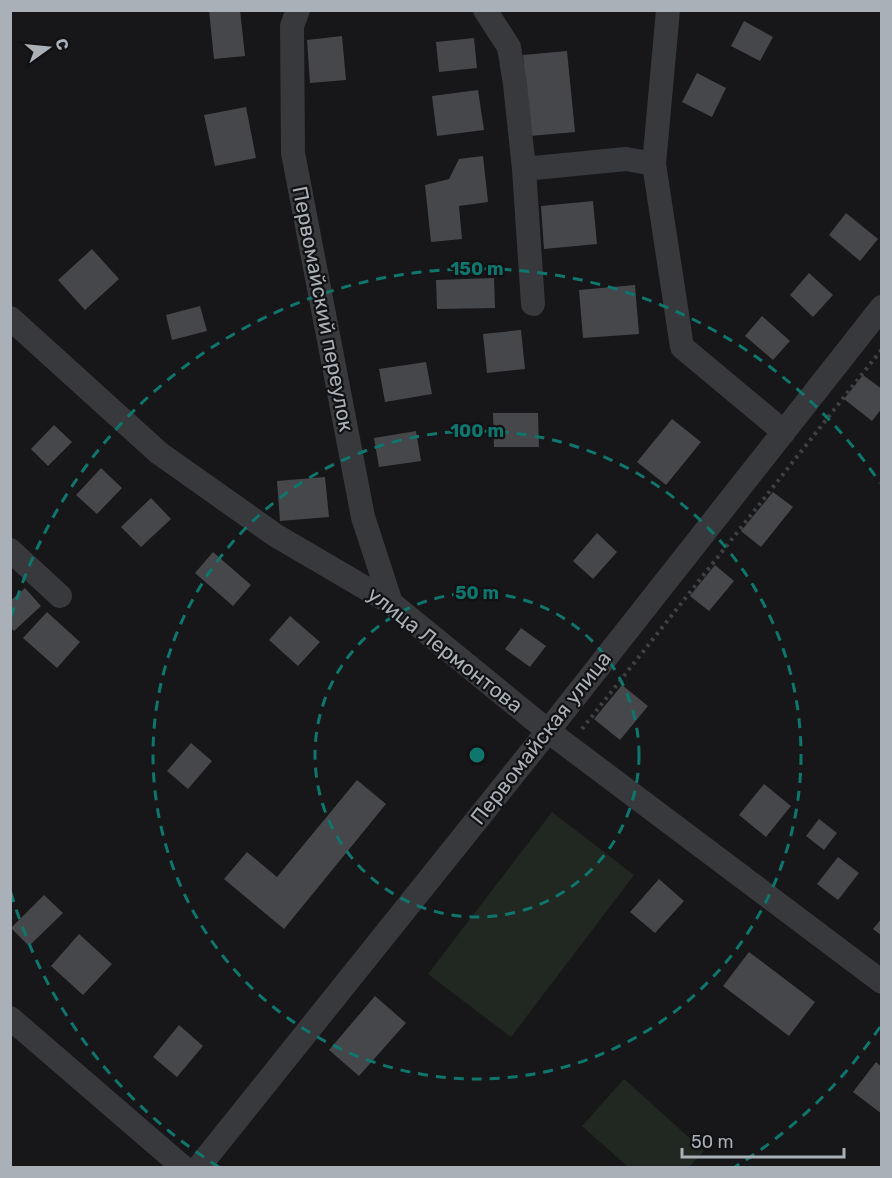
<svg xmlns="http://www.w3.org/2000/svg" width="892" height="1178" font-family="Rubik,sans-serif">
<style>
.green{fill:#212821}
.building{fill:#46474b}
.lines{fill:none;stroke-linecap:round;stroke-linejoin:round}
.path{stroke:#3e4144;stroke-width:4;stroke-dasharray:3 4.5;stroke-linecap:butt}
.minor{stroke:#38393d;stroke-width:24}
.ring{fill:none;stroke:#0f766e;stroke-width:3;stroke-dasharray:10 8}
.labels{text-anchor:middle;stroke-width:4.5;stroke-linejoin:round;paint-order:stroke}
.street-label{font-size:21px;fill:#a9b0b8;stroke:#121214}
.centre{fill:#0f766e;stroke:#121214;stroke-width:3}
.ring-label{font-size:18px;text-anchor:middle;font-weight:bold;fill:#0f766e;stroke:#121214;stroke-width:4.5;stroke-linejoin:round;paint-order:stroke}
</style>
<rect width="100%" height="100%" fill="#171719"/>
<path class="green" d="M552 812 634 875 511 1037 428 974Z
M624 1079 704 1151 689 1167H628L582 1126Z"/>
<path class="building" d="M209 10H240L245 56 214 59Z
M744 21 773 37 760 61 731 46Z
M342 36 346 80 310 83 307 40Z
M474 38 477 68 439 72 436 42Z
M567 51 575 132 530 136 523 55Z
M697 73 726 88 712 117 682 102Z
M478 90 484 130 437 136 432 96Z
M246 107 256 158 215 166 204 115Z
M483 156 488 202 459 206 462 239 431 242 425 185 449 179 459 159Z
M593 201 597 244 544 249 541 206Z
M846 213 878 239 860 261 829 235Z
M92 249 119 279 85 310 58 280Z
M809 273 833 295 813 317 790 295Z
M494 278 495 308 437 309 436 280Z
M635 285 639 334 583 338 579 290Z
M200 306 207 331 172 340 166 315Z
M762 316 790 341 773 360 745 336Z
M521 330 525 369 487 373 483 334Z
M426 362 432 394 385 402 379 369Z
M863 375 882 389V408L872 421 844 399Z
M493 413H538L539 447H494Z
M672 419 701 442 666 485 637 462Z
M54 425 72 442 48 466 31 449Z
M416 431 421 461 379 467 374 438Z
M101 468 122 488 97 514 76 495Z
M325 477 329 517 280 521 277 481Z
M773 492 793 507 761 547 741 531Z
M151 498 171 519 141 547 121 527Z
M597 533 617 552 593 579 573 561Z
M213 552 251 585 233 606 195 573Z
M715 565 734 581 709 611 690 596Z
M25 588 41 606 14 631 10 627V601Z
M47 612 80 642 57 668 23 638Z
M290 616 320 642 298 666 269 640Z
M521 628 546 646 530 667 505 649Z
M622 685 648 706 620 740 594 719Z
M191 743 212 761 188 789 167 771Z
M357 780 386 804 284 929 224 879 247 852 277 877Z
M764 784 791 806 766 837 739 815Z
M819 819 837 833 824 850 806 836Z
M838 857 859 873 838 900 817 884Z
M659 879 684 901 655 933 630 912Z
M44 895 63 913 29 946 11 928Z
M882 918V936L873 929Z
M79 934 112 964 83 995 51 966Z
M749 952 815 1002 789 1036 723 986Z
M375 996 406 1023 359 1076 329 1050Z
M179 1025 203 1046 177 1077 153 1057Z
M876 1062 882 1067V1114L853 1092Z"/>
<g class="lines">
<path class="path" d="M582 729 882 349"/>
<path class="minor" d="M298 10 292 26 293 153 363 517 391 603
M485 10 509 47 515 84 524 169 533 304
M668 10 654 164 682 347 784 432
M524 169 626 159 654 164
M10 318 159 453 275 535 391 603 548 731 882 982
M10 550 60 596
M10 1018 184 1168
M198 1168 548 731 882 307"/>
</g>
<g class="ring">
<circle cx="477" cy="755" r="162"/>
<circle cx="477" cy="755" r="324"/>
<path d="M880 1027A486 486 0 0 1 735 1167M219 1167A486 486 0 0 1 11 893M11 617A486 486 0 0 1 880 483"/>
</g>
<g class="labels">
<g class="street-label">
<text transform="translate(323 309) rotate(79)" y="7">Первомайский переулок</text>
<text transform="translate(445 650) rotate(38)" y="7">улица Лермонтова</text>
<text transform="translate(541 738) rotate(-52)" y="7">Первомайская улица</text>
</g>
</g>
<circle cx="477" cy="755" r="9" class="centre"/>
<g class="ring-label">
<text x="477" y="275">150 m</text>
<text x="477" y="437">100 m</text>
<text x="477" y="599">50 m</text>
</g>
<rect width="892" height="1178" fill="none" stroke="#a9b0b8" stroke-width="24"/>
<g transform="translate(48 48) rotate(75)" stroke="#121214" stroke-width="4.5" paint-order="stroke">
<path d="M0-4.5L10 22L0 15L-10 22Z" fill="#a9b0b8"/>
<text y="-9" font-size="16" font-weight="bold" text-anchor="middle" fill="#a9b0b8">С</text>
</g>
<path d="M682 1148v9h162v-9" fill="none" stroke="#a9b0b8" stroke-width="3"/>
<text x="691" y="1148" font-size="18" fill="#a9b0b8" stroke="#121214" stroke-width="4.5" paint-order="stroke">50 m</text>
</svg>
